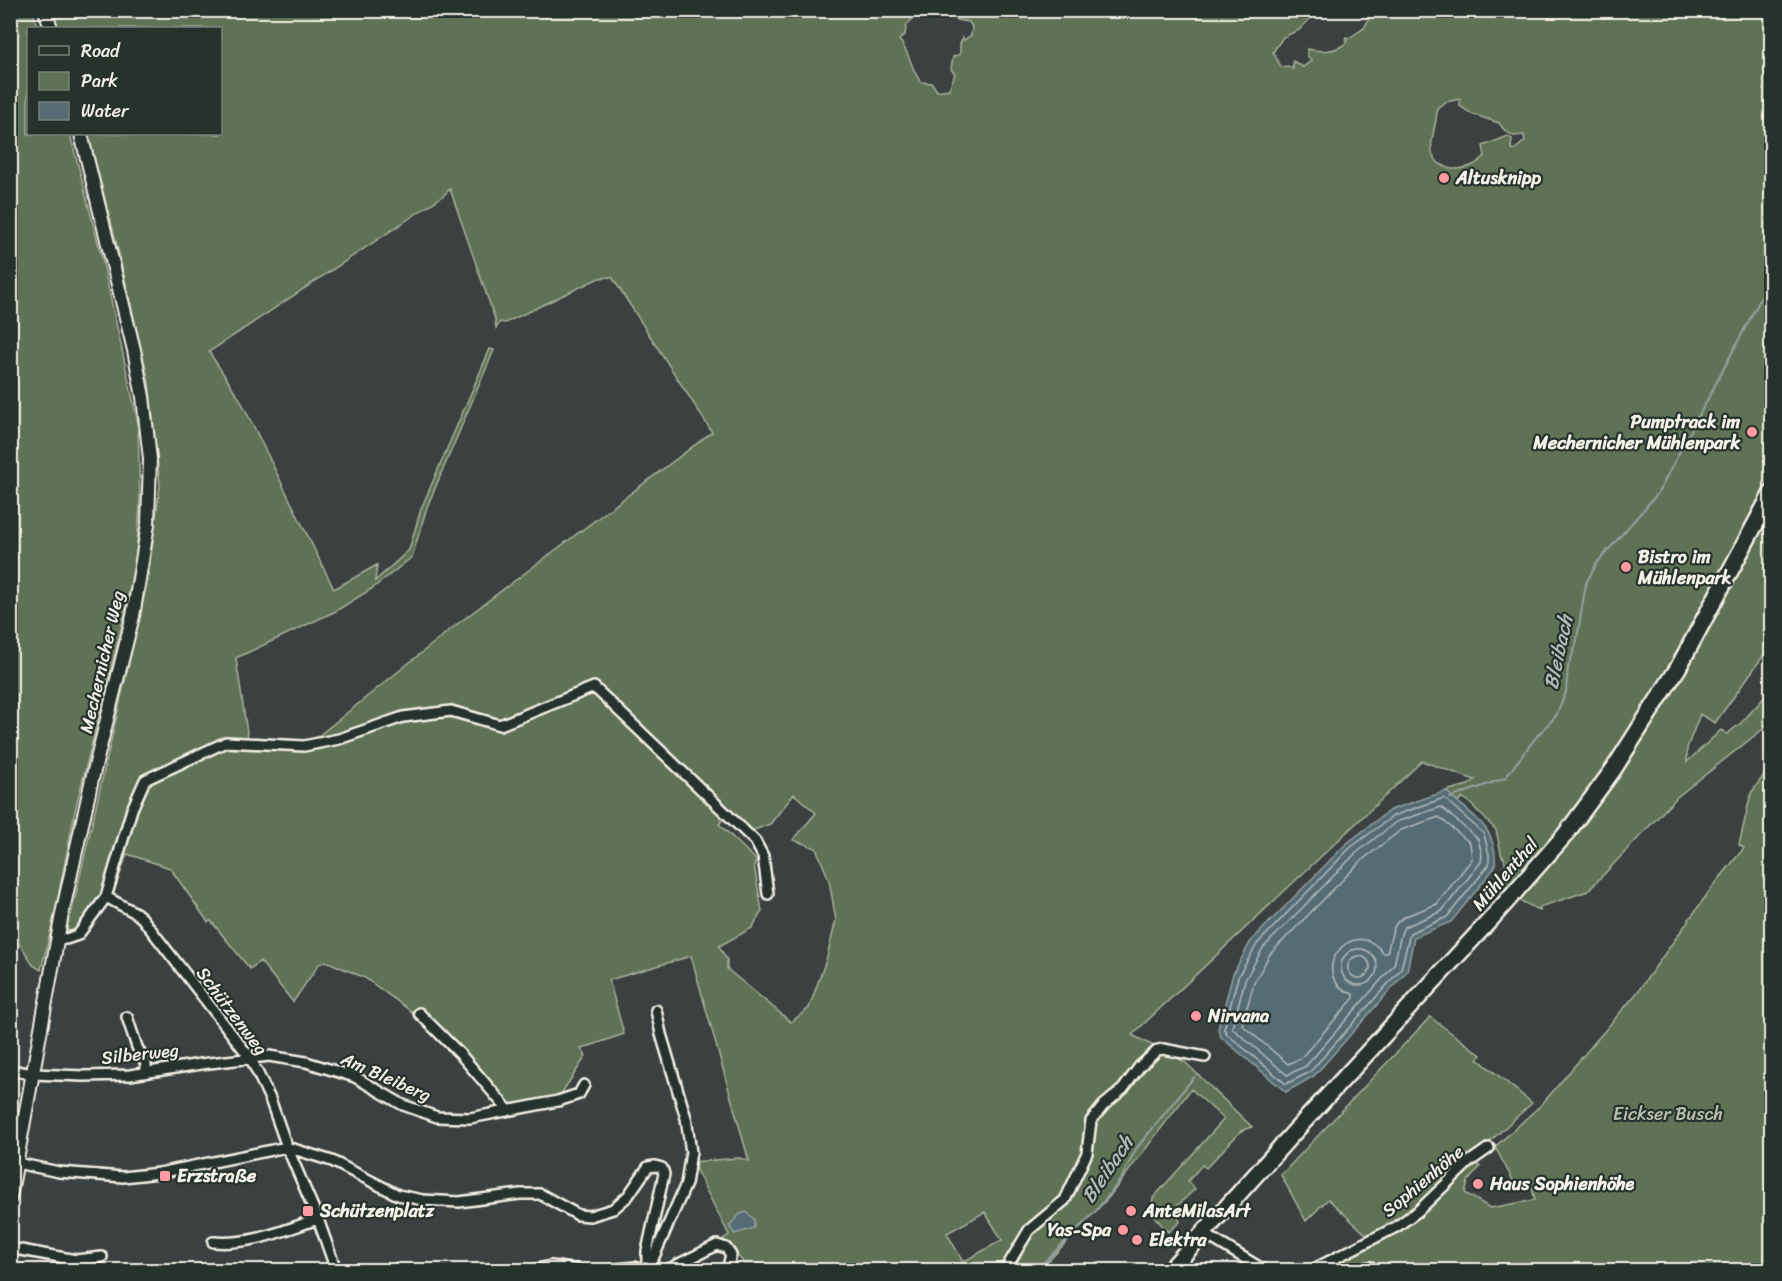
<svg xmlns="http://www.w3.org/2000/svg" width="1782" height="1281" font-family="Sriracha,sans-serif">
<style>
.green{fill:#5e7255;stroke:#a9b29e;stroke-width:1.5;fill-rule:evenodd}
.water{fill:#556c74;stroke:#95a1a2;stroke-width:1.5}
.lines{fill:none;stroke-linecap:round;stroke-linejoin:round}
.shore{stroke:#b4bcba;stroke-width:1.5}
.stream{stroke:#95a1a2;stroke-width:2}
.minor-casing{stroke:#f4f1e8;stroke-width:14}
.tertiary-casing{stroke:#f4f1e8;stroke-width:16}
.primary-casing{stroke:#f4f1e8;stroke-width:20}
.minor{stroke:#26332d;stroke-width:9}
.tertiary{stroke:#26332d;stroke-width:12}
.primary{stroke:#26332d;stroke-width:15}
.poi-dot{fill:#ff9aa2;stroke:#26332d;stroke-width:2}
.labels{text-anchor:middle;stroke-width:4.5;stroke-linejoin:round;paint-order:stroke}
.poi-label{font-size:18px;font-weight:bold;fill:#f4f1e8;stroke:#26332d;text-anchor:start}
.street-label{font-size:18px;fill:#f4f1e8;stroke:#26332d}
.park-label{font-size:18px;fill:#b8bead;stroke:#26332d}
.water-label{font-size:20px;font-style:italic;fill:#b4bcba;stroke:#26332d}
</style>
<rect width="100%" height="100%" fill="#3a4140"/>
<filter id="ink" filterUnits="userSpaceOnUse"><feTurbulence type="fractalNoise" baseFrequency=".0167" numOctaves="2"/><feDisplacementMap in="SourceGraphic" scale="12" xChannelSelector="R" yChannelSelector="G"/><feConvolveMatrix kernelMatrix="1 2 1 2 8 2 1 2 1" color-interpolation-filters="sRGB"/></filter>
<g filter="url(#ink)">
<path class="green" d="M10 11H32L38 28H28V134H70L101 254 138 423 140 507 136 554 126 609 76 806 55 913 41 970 33 965 22 947 10 937Z
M51 11H920L906 26 905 35 899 40C910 52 911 70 921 82L932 83 937 91 949 89 955 74 951 69 953 57 960 54V44L962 38 964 40 971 35 972 27 969 22 956 20 952 11H1315L1308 21 1299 30 1283 37 1273 52 1281 67 1288 66 1293 69V61L1303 67 1312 60 1307 56V49C1319 52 1340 52 1347 41L1345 39 1346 37 1349 38 1364 28 1369 19 1364 11H1771V645L1715 723 1700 714 1687 748V762L1721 730 1727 734 1741 723 1771 690V718L1763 729 1677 797 1588 891 1540 907V911L1493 886 1512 868 1505 863 1504 857H1502L1496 830 1467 800 1463 798 1457 802 1446 791 1468 785 1475 780 1422 761 1132 1035 1185 1062 1252 1127 1241 1131 1206 1168 1202 1165 1188 1181 1195 1189 1175 1208 1180 1222 1168 1232 1151 1213 1153 1198 1224 1119 1191 1089 1109 1197 1040 1270H750L723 1239 729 1235 696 1170 693 1162 739 1158 749 1161 691 956 609 980 624 1034 581 1049 586 1056 561 1094 553 1098 511 1107 458 1047 417 1008 415 1014 365 978 326 961 319 964 293 1002 260 961 250 969 211 921 208 922 170 868 127 854 113 895 105 889 77 930 71 932 65 928 66 915H71L148 580 160 485 149 382 116 241 88 134H220V28H57ZM1460 99V106L1472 114 1499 123 1505 131 1514 136 1524 135 1525 141 1514 150 1511 148 1512 139 1508 136 1483 146 1485 156C1476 165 1469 168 1456 169 1450 169 1448 168 1442 165 1421 154 1438 128 1437 108L1446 102ZM450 189 495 319 496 328 500 322 505 323 599 278 612 277 712 432 456 625 312 741 248 739 236 658 336 611 373 588 412 557 427 507 494 350 490 349 421 509 409 550 375 581 377 565 334 589 240 399 209 352 443 196ZM794 794 816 813 793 840 816 848 829 880 836 920 827 957 809 1008 791 1022 727 969V960L719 946 752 928 762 911 754 865 757 861 719 824 725 817 749 832 770 824ZM985 1212 1002 1240 963 1262 947 1233Z
M1771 765V1270H1380L1379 1268 1315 1270 1386 1235 1474 1161 1480 1167 1468 1181 1465 1193 1490 1208 1535 1200 1532 1188 1515 1184 1495 1147 1542 1104 1636 994 1711 889 1744 848 1739 845 1751 793Z
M1430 1017 1481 1055 1478 1059 1532 1103 1416 1209 1370 1238 1328 1199 1306 1221 1281 1175Z"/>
<path class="water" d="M1446 791C1472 817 1498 825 1495 867L1451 922 1414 937 1407 971 1314 1076 1286 1092 1221 1037 1218 1029 1233 974 1251 941 1346 844 1390 810Z
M746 1212 754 1219V1228L735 1234 729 1226 740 1214Z"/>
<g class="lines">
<path class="shore" d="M1444 798 1484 834 1489 855V865L1447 917 1410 933 1401 969 1310 1072 1286 1084 1227 1034 1224 1029 1238 977 1257 944 1350 848 1393 816Z
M1441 807 1478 839 1482 855 1481 862 1442 911 1404 927 1401 934 1394 965 1306 1066 1287 1075 1232 1028 1245 980 1263 948 1355 854 1396 822Z
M1439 817 1470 843 1472 859 1437 904 1406 916 1398 921 1393 929 1387 953H1383C1353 912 1303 976 1353 994L1354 998 1300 1059 1288 1064 1242 1025 1254 983 1270 954 1361 861 1401 830Z
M1341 967a18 18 0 1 1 36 0a18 18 0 1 1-36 0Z
M1348 967a11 11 0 1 1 22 0a11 11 0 1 1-22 0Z"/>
<path class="stream" d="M1450 798 1505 778 1537 736 1556 716 1566 692 1568 667 1576 645 1586 583 1597 563 1658 493 1772 277
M1036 1270 1095 1212 1121 1179 1136 1149 1194 1077"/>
<g class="minor-casing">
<path id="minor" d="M106 897 136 913 142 918 251 1059 270 1099 287 1147 318 1219 336 1270
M58 938 66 939 78 935 106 897 132 809 145 780 226 742 304 746 339 739 403 717 451 711 500 725 594 687 755 841 763 856 768 894
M419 1013 461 1055 508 1110
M127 1017 137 1047 146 1064V1071
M10 1070 33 1074 83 1076 130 1075 201 1064 269 1056 306 1062 355 1077 403 1105 437 1117 470 1118 558 1101 579 1094 584 1085
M12 1162 59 1172 123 1177 159 1173 287 1147 332 1161 398 1195 423 1200 459 1202 520 1194H540L578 1215 590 1216 613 1209 628 1196 648 1167 655 1166 662 1168 664 1174 647 1251V1270
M1203 1233 1264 1270
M213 1242C252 1245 281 1231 318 1219
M10 1248 76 1260 102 1257
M649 1268 686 1184 691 1152 686 1118 661 1034 656 1010
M533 1270 551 1266 577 1270
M609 1270 635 1267 643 1270
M667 1270 717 1245 726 1248 731 1255 727 1270
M1005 1270 1029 1230 1065 1200 1087 1153 1091 1121 1104 1105 1123 1089 1140 1066 1158 1050 1163 1049 1205 1057
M1312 1270 1396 1227 1418 1211 1469 1162 1489 1148
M1353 1270 1371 1267"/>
</g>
<g class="tertiary-casing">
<path id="tertiary" d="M45 10 51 28
M10 1198 62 914 92 779 133 616 148 524 150 459 143 397 134 350 81 134"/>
</g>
<g class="primary-casing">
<path id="primary" d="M1170 1270 1296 1130 1491 919 1565 835 1613 770 1678 668 1772 493"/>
</g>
<use href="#minor" class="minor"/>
<use href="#tertiary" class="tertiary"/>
<use href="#primary" class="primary"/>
</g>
</g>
<g class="poi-dot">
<circle cx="1444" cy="178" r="6"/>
<circle cx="1752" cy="432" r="6"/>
<circle cx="1626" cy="567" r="6"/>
<circle cx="1196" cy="1016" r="6"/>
<rect x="159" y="1170" width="12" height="12" rx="3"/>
<circle cx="1478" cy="1184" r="6"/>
<rect x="302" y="1205" width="12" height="12" rx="3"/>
<circle cx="1131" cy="1211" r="6"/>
<circle cx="1123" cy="1230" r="6"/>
<circle cx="1137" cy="1240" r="6"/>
</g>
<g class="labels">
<g class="poi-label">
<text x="1456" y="184">Altusknipp</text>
<text x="1740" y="428" text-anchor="end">Pumptrack im<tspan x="1740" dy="21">Mechernicher Mühlenpark</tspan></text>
<text x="1638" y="563">Bistro im<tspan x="1638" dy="21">Mühlenpark</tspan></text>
<text x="1208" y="1022">Nirvana</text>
<text x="177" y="1182">Erzstraße</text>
<text x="1490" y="1190">Haus Sophienhöhe</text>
<text x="320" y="1217">Schützenplatz</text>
<text x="1143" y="1217">AnteMilasArt</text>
<text x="1111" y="1236" text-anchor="end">Yas-Spa</text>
<text x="1149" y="1246">Elektra</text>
</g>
<g class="street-label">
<text transform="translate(102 662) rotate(-77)" y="6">Mechernicher Weg</text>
<text transform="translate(1505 874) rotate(-49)" y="6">Mühlenthal</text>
<text transform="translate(232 1011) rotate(53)" y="6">Schützenweg</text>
<text transform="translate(140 1054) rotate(-6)" y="6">Silberweg</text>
<text transform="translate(386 1077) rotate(24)" y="6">Am Bleiberg</text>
<text transform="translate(1423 1181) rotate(-40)" y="6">Sophienhöhe</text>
</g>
<g class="park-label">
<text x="1668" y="1120">Eickser Busch</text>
</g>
<g class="water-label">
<text transform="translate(1558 652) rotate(-78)" y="7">Bleibach</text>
<text transform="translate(1107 1169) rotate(-56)" y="7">Bleibach</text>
</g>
</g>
<rect width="1782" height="1281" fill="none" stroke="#26332d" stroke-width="36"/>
<rect x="18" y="18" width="1746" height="1245" fill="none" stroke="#f4f1e8" stroke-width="2" filter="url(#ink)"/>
<rect x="27" y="27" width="195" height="108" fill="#26332d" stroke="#787f78" stroke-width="1.5"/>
<rect x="39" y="46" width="30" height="9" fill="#26332d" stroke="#787f78" stroke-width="1.5"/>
<text x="81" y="57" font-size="18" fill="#f4f1e8">Road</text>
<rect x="39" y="72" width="30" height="18" fill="#5e7255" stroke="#787f78" stroke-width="1.5"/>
<text x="81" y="87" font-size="18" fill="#f4f1e8">Park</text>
<rect x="39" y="102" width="30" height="18" fill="#556c74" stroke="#787f78" stroke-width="1.5"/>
<text x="81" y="117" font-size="18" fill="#f4f1e8">Water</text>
</svg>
